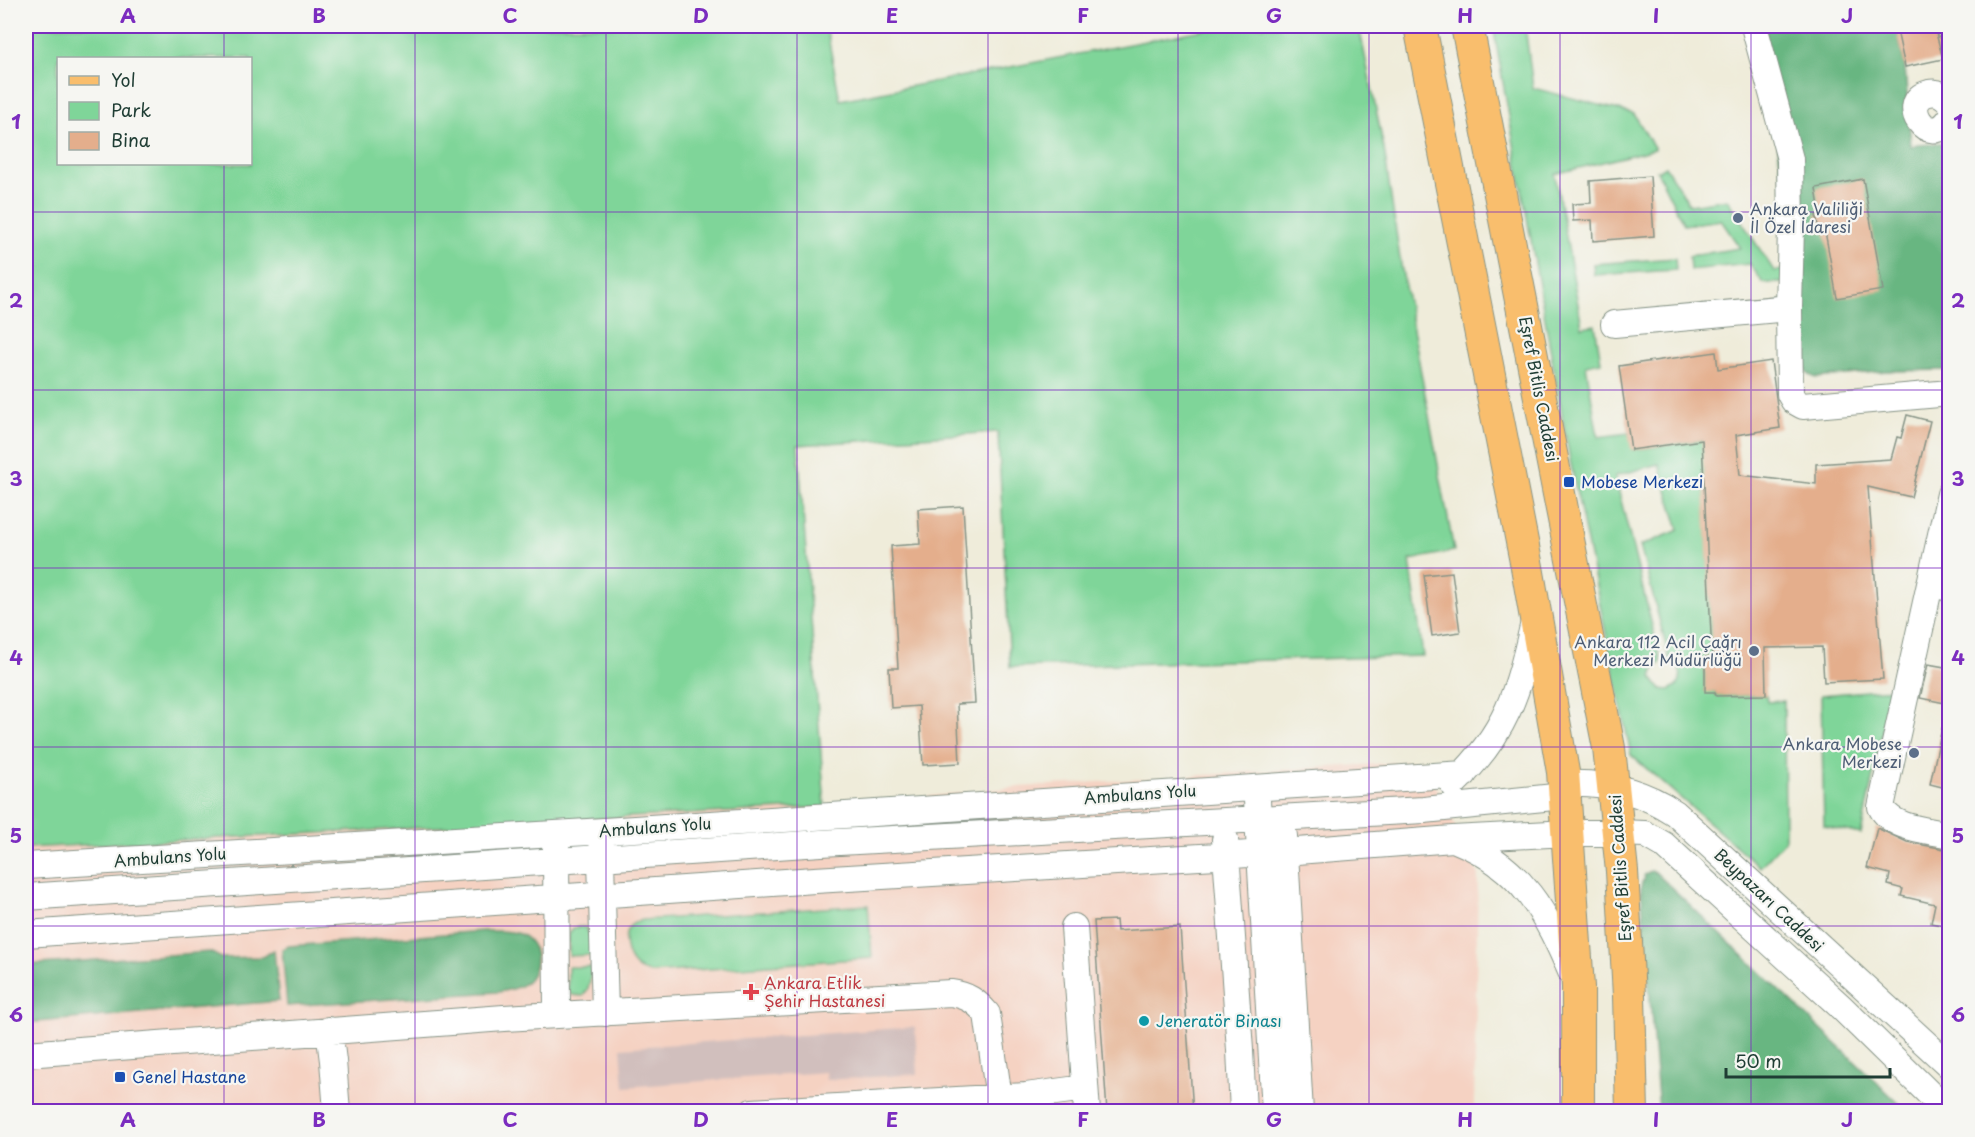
<svg xmlns="http://www.w3.org/2000/svg" width="1975" height="1137" font-family="'Playpen Sans',sans-serif">
<style>
.built{fill:#f5d2c2}
.industrial{fill:#d1bfbd}
.green{fill:#7fd599;stroke:#4f8966;stroke-width:1.5;fill-rule:evenodd}
.forest{fill:#67b681;stroke:#437a5a;stroke-width:1.5}
.building{fill:#e4ae8c}
.lines{fill:none;stroke-linecap:round;stroke-linejoin:round}
.minor-casing{stroke:#879487;stroke-width:28}
.major-casing{stroke:#879487;stroke-width:34}
.minor{stroke:#fff;stroke-width:26}
.major{stroke:#f9be6d;stroke-width:32}
.grid{fill:none;stroke:#7b2cbf;stroke-width:1.5;stroke-opacity:0.55}
.service-dot{fill:#5c6f8a;stroke:#f6f6f2;stroke-width:2}
.transit-dot{fill:#1a4fb4;stroke:#f6f6f2;stroke-width:2}
.health-dot{fill:#e0444e;stroke:#f6f6f2;stroke-width:2}
.culture-dot{fill:#0f9aa8;stroke:#f6f6f2;stroke-width:2}
.labels{text-anchor:middle;stroke-width:4.5;stroke-linejoin:round;paint-order:stroke}
.service-label{font-size:16px;fill:#4e5e75;stroke:#f6f6f2;text-anchor:end}
.street-label{font-size:16px;fill:#1f3d34;stroke:#f6f6f2}
.transit-label{font-size:16px;fill:#164399;stroke:#f6f6f2;text-anchor:start}
.health-label{font-size:16px;fill:#be3a42;stroke:#f6f6f2;text-anchor:start}
.culture-label{font-size:16px;fill:#0d838f;stroke:#f6f6f2;text-anchor:start}
.neatline{fill:none;stroke:#7b2cbf;stroke-width:2}
.grid-label{font-size:20px;text-anchor:middle;font-weight:bold;fill:#7b2cbf}
</style>
<rect width="100%" height="100%" fill="#f6f6f2"/>
<filter id="ink" filterUnits="userSpaceOnUse"><feTurbulence type="fractalNoise" baseFrequency=".0167" numOctaves="2"/><feDisplacementMap in="SourceGraphic" scale="12" xChannelSelector="R" yChannelSelector="G"/><feConvolveMatrix kernelMatrix="1 2 1 2 8 2 1 2 1" color-interpolation-filters="sRGB"/></filter>
<filter id="wash" filterUnits="userSpaceOnUse"><feTurbulence type="fractalNoise" baseFrequency=".008" numOctaves="4" result="noise"/><feDisplacementMap in="SourceGraphic" scale="24" xChannelSelector="R" yChannelSelector="G"/><feGaussianBlur stdDeviation="1.35" result="paint"/><feColorMatrix in="noise" values="0 0 0 0 0 0 0 0 0 0 0 0 0 0 0 0 0 1.4 0 .05"/><feComposite in="paint" operator="in"/></filter>
<g filter="url(#wash)">
<rect width="100%" height="100%" fill="#efecda"/>
<path class="built" d="M1423 761 1478 873 1474 1111 26 1112V848L825 807 1020 787Z"/>
<path class="industrial" d="M915 1027 918 1074 826 1080 825 1072 624 1087 621 1048Z"/>
<path class="green" d="M26 26H826L840 100 1223 26H1359L1384 149 1400 259 1454 551 1410 560 1423 656 1010 667 998 432 798 445 825 807 26 848ZM58 58H250V164H58Z
M1493 26H1525L1533 88 1634 114 1655 149 1555 174 1582 327 1595 325 1601 362 1586 365 1598 437 1629 433 1632 450 1703 440 1712 657 1705 658V691L1715 692 1716 696 1766 695 1767 702 1784 701 1785 840 1760 867 1631 755 1570 460ZM1659 464 1679 530 1640 546 1670 661C1681 666 1683 675 1678 685L1669 690 1660 689 1652 678 1654 669 1661 662 1615 476Z
M1665 166 1690 205 1727 199 1774 271 1786 270V283H1763L1750 264 1690 270 1689 256 1740 248 1721 220 1684 225 1657 171Z
M1675 258 1676 270 1594 275 1593 264Z
M1891 689 1861 834 1824 826 1821 695Z
M868 905 872 958 650 973C647 972 644 972 641 970 627 964 620 938 630 926 633 923 639 921 643 920Z
M579 927H585L589 933 591 941 592 955 569 956V934L573 928Z
M568 967H591C590 978 591 987 583 996L571 995 568 989Z"/>
<path class="forest" d="M1764 26H1896L1905 67 1911 146 1949 142V370L1886 371 1816 378 1808 374 1804 367Z
M1651 871 1656 873 1907 1111H1659L1641 886 1645 874Z
M483 931C494 931 506 930 517 933 539 940 542 969 525 983 518 989 507 990 498 992L287 1006 282 949 289 946Z
M274 950 279 1001 26 1023V965L210 952 221 958 262 957Z"/>
<g id="blocks">
<path class="building" d="M1896 26H1934L1943 59 1905 67Z
M1650 176 1654 236 1593 241 1592 220 1573 221 1572 204 1591 203 1590 181Z
M1863 179 1883 290 1837 298 1825 231 1819 232 1816 215 1820 214 1816 188Z
M1716 352 1718 369 1771 361 1780 428 1736 435 1740 475 1816 484V464L1891 459 1897 437 1901 438 1907 415 1930 421 1911 497 1868 487 1883 679 1824 682 1822 647 1765 648 1766 695 1716 696 1715 692H1705V657H1712L1702 440 1631 450 1619 366Z
M963 506 975 703 957 704 960 763 923 765 919 706 891 708 889 668H898L891 546 920 544 918 509Z
M1452 572 1460 632 1432 636 1424 575Z
M1928 664 1950 668V704L1920 698Z
M1942 728 1950 729V789L1930 784Z
M1877 828 1907 842 1950 850V927L1931 923 1935 904 1901 896 1903 889 1888 885 1890 874 1867 868Z
M1116 920 1117 931 1180 927 1193 1112H1107L1094 921Z"/>
</g>
</g>
<g filter="url(#ink)">
<use href="#blocks" fill-opacity="0" stroke="#879487" stroke-width="1.5"/>
<g class="lines">
<g class="minor-casing">
<path id="minor" d="M1754 26 1790 159 1791 227 1789 308
M1949 26 1950 29
M1950 102C1944 95 1938 91 1929 93 1897 101 1928 151 1950 119
M1614 324 1789 308 1790 394 1794 401 1803 406 1950 393
M1930 584 1950 494
M1950 588 1930 584 1881 807C1892 829 1928 830 1950 835
M1453 784C1507 733 1518 692 1534 622
M1564 784C1604 782 1641 790 1675 813L1950 1066
M1257 800 1275 1112
M1284 836 1300 1112
M1225 839 1240 1050 1243 1112
M1456 840C1523 867 1546 913 1573 976
M603 842 601 858 605 1013
M556 844 557 1015
M26 866 604 831 1464 774
M26 897 821 843 1424 810 1564 796
M1074 927 1087 1112
M26 934 815 880 1284 852 1453 839 1568 833H1618L1645 834 1664 845 1840 1006 1948 1112
M329 1030 333 1061 337 1112
M26 1054 504 1018 951 993C967 995 976 1001 987 1014L1001 1112
M752 1112 1026 1096 1085 1088"/>
</g>
<g class="major-casing">
<path id="major" d="M1420 26 1527 567 1563 772 1578 987V1112
M1467 26 1609 748 1622 871 1629 996 1632 1112"/>
</g>
<use href="#minor" class="minor"/>
<use href="#major" class="major"/>
</g>
</g>
<path class="grid" d="M224 26V58M415 26V1112M606 26V1112M797 26V1112M988 26V1112M1178 26V1112M1369 26V1112M1560 26V1112M1751 26V1112M224 164V1112M26 212H1950M26 390H1950M26 568H1950M26 747H1950M26 926H1950"/>
<g class="service-dot">
<circle cx="1738" cy="218" r="6"/>
<circle cx="1754" cy="651" r="6"/>
<circle cx="1914" cy="753" r="6"/>
</g>
<g class="transit-dot">
<rect x="1563" y="476" width="12" height="12" rx="3"/>
<rect x="114" y="1071" width="12" height="12" rx="3"/>
</g>
<path class="health-dot" d="M748 983h6v6h6v6h-6v6h-6v-6h-6v-6h6z"/>
<circle class="culture-dot" cx="1144" cy="1021" r="6"/>
<g class="labels">
<g class="service-label">
<text x="1750" y="215" text-anchor="start">Ankara Valiliği<tspan x="1750" dy="18">İl Özel İdaresi</tspan></text>
<text x="1742" y="648">Ankara 112 Acil Çağrı<tspan x="1742" dy="18">Merkezi Müdürlüğü</tspan></text>
<text x="1902" y="750">Ankara Mobese<tspan x="1902" dy="18">Merkezi</tspan></text>
</g>
<g class="street-label">
<text transform="translate(1539 389) rotate(79)" y="6">Eşref Bitlis Caddesi</text>
<text transform="translate(1140 794) rotate(-4)" y="6">Ambulans Yolu</text>
<text transform="translate(655 827) rotate(-4)" y="6">Ambulans Yolu</text>
<text transform="translate(170 857) rotate(-4)" y="6">Ambulans Yolu</text>
<text transform="translate(1620 868) rotate(-94)" y="6">Eşref Bitlis Caddesi</text>
<text transform="translate(1769 900) rotate(43)" y="6">Beypazarı Caddesi</text>
</g>
<g class="transit-label">
<text x="1581" y="488">Mobese Merkezi</text>
<text x="132" y="1083">Genel Hastane</text>
</g>
<g class="health-label">
<text x="764" y="989">Ankara Etlik<tspan x="764" dy="18">Şehir Hastanesi</tspan></text>
</g>
<g class="culture-label">
<text x="1156" y="1027">Jeneratör Binası</text>
</g>
</g>
<rect width="1975" height="1137" fill="none" stroke="#f6f6f2" stroke-width="66"/>
<rect x="57" y="57" width="195" height="108" fill="#f6f6f2" stroke="#a0aca6" stroke-width="1.5"/>
<rect x="69" y="76" width="30" height="9" fill="#f9be6d" stroke="#a0aca6" stroke-width="1.5"/>
<text x="111" y="87" font-size="18" fill="#1f3d34">Yol</text>
<rect x="69" y="102" width="30" height="18" fill="#7fd599" stroke="#a0aca6" stroke-width="1.5"/>
<text x="111" y="117" font-size="18" fill="#1f3d34">Park</text>
<rect x="69" y="132" width="30" height="18" fill="#e4ae8c" stroke="#a0aca6" stroke-width="1.5"/>
<text x="111" y="147" font-size="18" fill="#1f3d34">Bina</text>
<path d="M1726 1068v9h164v-9" fill="none" stroke="#1f3d34" stroke-width="3"/>
<text x="1735" y="1068" font-size="18" fill="#1f3d34" stroke="#f6f6f2" stroke-width="4.5" paint-order="stroke">50 m</text>
<rect x="33" y="33" width="1909" height="1071" class="neatline"/>
<g class="grid-label">
<text x="128" y="23">A</text>
<text x="319" y="23">B</text>
<text x="510" y="23">C</text>
<text x="701" y="23">D</text>
<text x="892" y="23">E</text>
<text x="1083" y="23">F</text>
<text x="1274" y="23">G</text>
<text x="1465" y="23">H</text>
<text x="1656" y="23">I</text>
<text x="1847" y="23">J</text>
<text x="16" y="129">1</text>
<text x="1958" y="129">1</text>
<text x="16" y="308">2</text>
<text x="1958" y="308">2</text>
<text x="16" y="486">3</text>
<text x="1958" y="486">3</text>
<text x="16" y="665">4</text>
<text x="1958" y="665">4</text>
<text x="16" y="843">5</text>
<text x="1958" y="843">5</text>
<text x="16" y="1022">6</text>
<text x="1958" y="1022">6</text>
<text x="128" y="1127">A</text>
<text x="319" y="1127">B</text>
<text x="510" y="1127">C</text>
<text x="701" y="1127">D</text>
<text x="892" y="1127">E</text>
<text x="1083" y="1127">F</text>
<text x="1274" y="1127">G</text>
<text x="1465" y="1127">H</text>
<text x="1656" y="1127">I</text>
<text x="1847" y="1127">J</text>
</g>
</svg>
